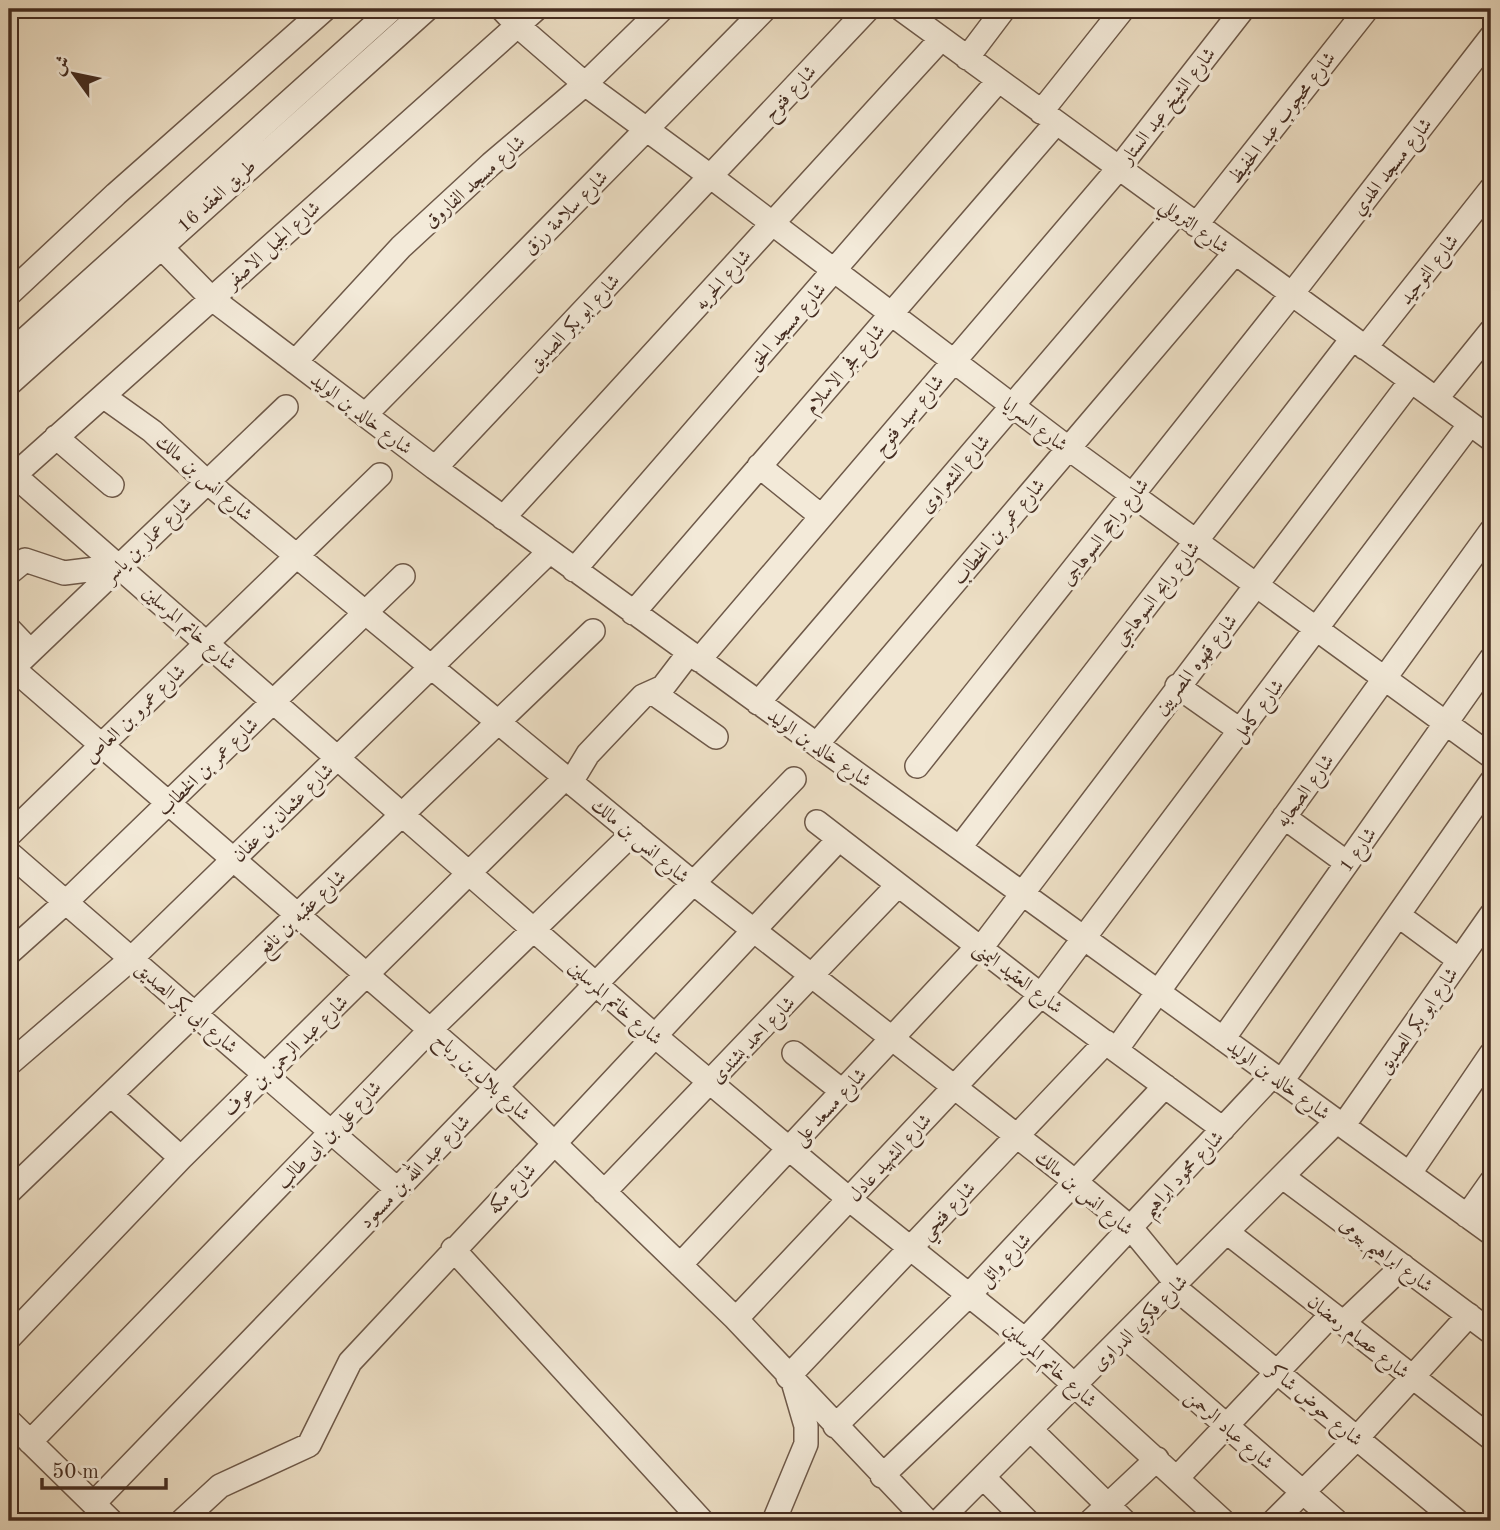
<svg xmlns="http://www.w3.org/2000/svg" width="1500" height="1530" font-family="'Old Standard TT',Amiri,serif">
<style>
.lines{fill:none;stroke-linecap:round;stroke-linejoin:round}
.minor-casing{stroke:#6e5949;stroke-width:26}
.minor{stroke:#f3ead9;stroke-width:23}
.labels{text-anchor:middle;stroke-width:7;stroke-linejoin:round;paint-order:stroke}
.street-label{font-size:19px;fill:#442c20;stroke:#f3ead9}
</style>
<rect width="100%" height="100%" fill="#eddfc5"/>
<filter id="stains"><feTurbulence type="fractalNoise" baseFrequency=".00286" numOctaves="4"/><feColorMatrix values="0 0 0 0 .2 0 0 0 0 .09 0 0 0 0 .02 0 0 0 .5 -.17"/></filter>
<radialGradient id="worn" r=".72"><stop offset=".6" stop-color="#630" stop-opacity="0"/><stop offset="1" stop-color="#630" stop-opacity=".3"/></radialGradient>
<g class="lines">
<g class="minor-casing">
<path id="minor" d="M502 9 517 25 585 84 710 176 1068 448 1491 756
M901 9 1491 439
M967 58 1004 9
M1041 112 1123 9
M1196 225 1367 9
M160 246 211 298 435 468 1491 1233
M9 294 116 194 325 9
M1365 348 1491 189
M9 354 392 9
M295 362 401 247 491 164 585 84 662 9
M9 384 427 9
M103 396 152 431 207 482 692 882 1077 1183 1131 1228 1177 1284
M1436 399 1491 331
M365 415 765 9
M56 437 112 485
M759 466 821 516
M435 468 868 9
M14 475 655 1036 849 1199 1025 1340 1223 1521
M9 480 536 9
M503 518 941 39
M574 570 998 81
M9 573 25 560 64 573 120 566
M633 613 1056 123
M9 629 30 651
M699 660 1118 169 1243 9
M9 665 495 1086 736 1319 927 1521
M9 672 286 407
M1177 686 1241 731
M655 694 716 737
M758 703 1178 212
M817 744 1234 254
M917 766 1291 295 1491 37
M571 782 588 754 643 696 663 687 689 653
M1284 817 1347 863
M817 822 1041 995 1223 1129
M9 835 380 475
M960 847 1352 339
M9 853 397 1189
M1398 915 1459 960
M981 948 1411 381
M9 953 66 902 403 576
M1223 1039 1491 659
M1116 1050 1491 531
M794 1053 842 1091
M9 1064 131 959 549 552
M1282 1081 1491 782
M111 1095 181 1158
M1343 1126 1491 915
M1410 1173 1491 1054
M1283 1177 1491 1332
M9 1192 593 631
M604 1192 898 885
M1467 1216 1491 1182
M1228 1233 1491 1438
M453 1249 702 1521
M680 1265 978 946
M1174 1287 1457 1521
M736 1319 1041 995 1470 424
M1343 1323 1403 1266
M1125 1337 1336 1521
M9 1338 181 1158 566 777
M788 1377 1106 1042
M9 1421 111 1521
M835 1426 970 1294 1165 1086
M1031 1430 1124 1521
M30 1442 431 1029 633 833
M882 1476 1025 1340 1273 1075
M983 1477 1027 1521
M1177 1478 1332 1314
M94 1503 794 779
M182 1521 220 1486 309 1445 350 1362 839 839
M774 1521 806 1444V1426L794 1385
M939 1521 1337 1121
M1091 1521 1157 1459
M1274 1521 1357 1438 1469 1315"/>
</g>
<use href="#minor" class="minor"/>
</g>
<g class="labels">
<g class="street-label">
<text transform="translate(789 92) rotate(-47)" y="7">شارع فتوح</text>
<text transform="translate(1167 105) rotate(-52)" y="7">شارع الشيخ عبد الستار</text>
<text transform="translate(1281 117) rotate(-52)" y="7">شارع محجوب عبد الحفيظ</text>
<text transform="translate(1391 166) rotate(-52)" y="7">شارع مسجد الهدي</text>
<text transform="translate(474 181) rotate(-42)" y="7">شارع مسجد الفاروق</text>
<text transform="translate(216 195) rotate(-42)" y="7">طريق العقد 16</text>
<text transform="translate(565 212) rotate(-45)" y="7">شارع سلامة رزق</text>
<text transform="translate(1195 225) rotate(36)" y="7">شارع التروللي</text>
<text transform="translate(272 244) rotate(-42)" y="7">شارع الجبل الاصفر</text>
<text transform="translate(1428 269) rotate(-52)" y="7">شارع التوحيد</text>
<text transform="translate(722 279) rotate(-48)" y="7">شارع الحريه</text>
<text transform="translate(573 322) rotate(-47)" y="7">شارع ابو بكر الصديق</text>
<text transform="translate(786 326) rotate(-49)" y="7">شارع مسجد الحق</text>
<text transform="translate(844 368) rotate(-49)" y="7">شارع فجر الاسلام</text>
<text transform="translate(362 413) rotate(37)" y="7">شارع خالد بن الوليد</text>
<text transform="translate(908 414) rotate(-50)" y="7">شارع سيد فتوح</text>
<text transform="translate(1036 424) rotate(37)" y="7">شارع السرايا</text>
<text transform="translate(954 473) rotate(-49)" y="7">شارع الشعراوى</text>
<text transform="translate(205 477) rotate(41)" y="7">شارع انس بن مالك</text>
<text transform="translate(998 531) rotate(-50)" y="7">شارع عمر بن الخطاب</text>
<text transform="translate(1104 531) rotate(-52)" y="7">شارع راجح السوهاجى</text>
<text transform="translate(147 539) rotate(-44)" y="7">شارع عمار بن ياسر</text>
<text transform="translate(1156 593) rotate(-52)" y="7">شارع رابح السوهاجي</text>
<text transform="translate(190 627) rotate(41)" y="7">شارع خاتم المرسلين</text>
<text transform="translate(1195 664) rotate(-52)" y="7">شارع قهوه المصريين</text>
<text transform="translate(1257 710) rotate(-53)" y="7">شارع كامل</text>
<text transform="translate(134 713) rotate(-44)" y="7">شارع عمرو بن العاص</text>
<text transform="translate(820 747) rotate(35)" y="7">شارع خالد بن الوليد</text>
<text transform="translate(207 766) rotate(-44)" y="7">شارع عمر بن الخطاب</text>
<text transform="translate(1304 790) rotate(-54)" y="7">شارع الصحابه</text>
<text transform="translate(282 812) rotate(-44)" y="7">شارع عثمان بن عفان</text>
<text transform="translate(641 840) rotate(40)" y="7">شارع انس بن مالك</text>
<text transform="translate(1357 849) rotate(-55)" y="7">شارع 1</text>
<text transform="translate(301 912) rotate(-44)" y="7">شارع عقبه بن نافع</text>
<text transform="translate(1019 977) rotate(37)" y="7">شارع العقيد اليمنى</text>
<text transform="translate(616 1002) rotate(41)" y="7">شارع خاتم المرسلين</text>
<text transform="translate(187 1007) rotate(41)" y="7">شارع ابى بكر الصديق</text>
<text transform="translate(1417 1020) rotate(-55)" y="7">شارع ابو بكر الصديق</text>
<text transform="translate(752 1039) rotate(-46)" y="7">شارع احمد بشندى</text>
<text transform="translate(285 1055) rotate(-44)" y="7">شارع عبد الرحمن بن عوف</text>
<text transform="translate(483 1076) rotate(42)" y="7">شارع بلال بن رباح</text>
<text transform="translate(1279 1079) rotate(36)" y="7">شارع خالد بن الوليد</text>
<text transform="translate(829 1106) rotate(-47)" y="7">شارع مسعد على</text>
<text transform="translate(328 1134) rotate(-46)" y="7">شارع على بن ابى طالب</text>
<text transform="translate(889 1157) rotate(-47)" y="7">شارع الشهيد عادل</text>
<text transform="translate(414 1171) rotate(-46)" y="7">شارع عبد الله بن مسعود</text>
<text transform="translate(1182 1173) rotate(-47)" y="7">شارع محمود ابراهيم</text>
<text transform="translate(511 1188) rotate(-47)" y="7">شارع مكه</text>
<text transform="translate(1085 1192) rotate(40)" y="7">شارع انس بن مالك</text>
<text transform="translate(947 1210) rotate(-47)" y="7">شارع فتحي</text>
<text transform="translate(1387 1254) rotate(37)" y="7">شارع ابراهيم بيومى</text>
<text transform="translate(1004 1259) rotate(-46)" y="7">شارع وائل</text>
<text transform="translate(1139 1322) rotate(-45)" y="7">شارع فكري الدراوى</text>
<text transform="translate(1359 1336) rotate(38)" y="7">شارع عصام رمضان</text>
<text transform="translate(1051 1364) rotate(42)" y="7">شارع خاتم المرسلين</text>
<text transform="translate(1316 1404) rotate(40)" y="7">شارع حوض شاكر</text>
<text transform="translate(1230 1429) rotate(41)" y="7">شارع عباد الرحمن</text>
</g>
</g>
<rect width="1500" height="1530" fill="none" stroke="#eddfc5" stroke-width="35"/>
<rect x="10" y="10" width="1479" height="1509" fill="none" stroke="#442c20" stroke-width="3.5"/>
<rect x="18" y="18" width="1465" height="1495" fill="none" stroke="#442c20" stroke-width="2"/>
<g transform="translate(74 74) rotate(303)" stroke="#f3ead9" stroke-width="5" paint-order="stroke">
<path d="M0-5L12 26L0 18L-12 26Z" fill="#442c20"/>
<text y="-10" font-size="19" font-weight="bold" text-anchor="middle" fill="#442c20">ش</text>
</g>
<path d="M42 1478v10h124v-10" fill="none" stroke="#442c20" stroke-width="3.5"/>
<text x="52" y="1478" font-size="21" fill="#442c20" stroke="#f3ead9" stroke-width="5" paint-order="stroke">50 m</text>
<rect width="100%" height="100%" filter="url(#stains)"/>
<rect width="100%" height="100%" fill="url(#worn)"/>
</svg>
